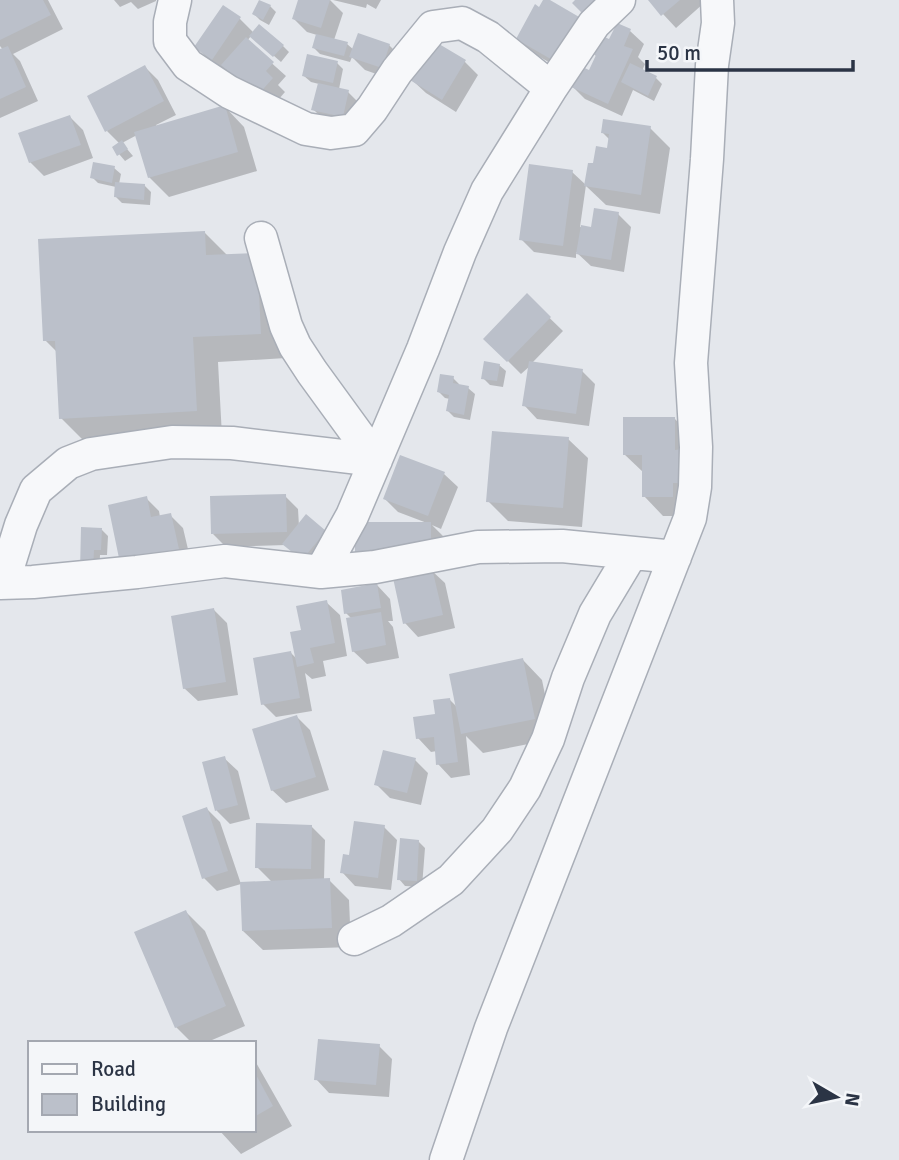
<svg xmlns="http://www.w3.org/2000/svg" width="899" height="1160" font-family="Signika,sans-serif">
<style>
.shadow{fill:#0003;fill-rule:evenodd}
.building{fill:#bbc0ca}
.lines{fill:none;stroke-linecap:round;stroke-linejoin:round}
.minor-casing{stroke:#a9aeb7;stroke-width:35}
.minor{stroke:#f7f8fa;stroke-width:32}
</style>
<rect width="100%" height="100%" fill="#e4e7ec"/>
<path class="shadow" d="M0 0H48L63 29 13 54 20 61 38 101 0 118V51L3 50 0 46Z
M114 0H156V1L138 9 131 2 120 7Z
M300 0H330L343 13 334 40 347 44 354 50 389 45 403 59 396 81 365 70 352 57 350 62 320 54 314 48 317 35 307 32 294 19Z
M333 0H381L376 9 367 4 366 8Z
M545 0 610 41 630 31 644 44 638 57 645 64 642 71 656 78 662 84 654 101 633 90 622 116 585 99 572 86 575 77 531 52 518 38 540 9ZM590 50 597 57 590 72 580 68Z
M650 0H701L704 3 676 28Z
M270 6 276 12 269 25 260 20 254 14Z
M223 7 240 19 254 33 283 46 289 52 281 62 251 36 247 41 286 76 278 85 285 92 271 108 228 69 226 72 209 60 196 47Z
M435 43 465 62 478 75 456 112 426 93 412 80Z
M337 63 343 69 339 89 348 92 361 105 356 129 327 123 313 109 319 84 311 82 304 76Z
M145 67 158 80 176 115 156 125 157 127 225 107 244 127 257 171 169 197 149 177 137 135 122 143 133 156 125 161 114 148 120 144 107 131Z
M70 117 83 130 93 158 44 176 30 162Z
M650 128 670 148 660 214 606 205 586 186 595 165 608 150 610 140 603 133Z
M114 168 121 174 119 184 144 185 151 192 150 205 122 203 116 197V187L98 183 92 177Z
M572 172 586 185 580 227 592 229 618 214 631 227 624 272 591 266 576 252V258L534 252 521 239Z
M204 232 228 256 257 255 286 358 218 362 222 436 86 443 61 418 58 353 45 340Z
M527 296 563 331 532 363 582 371 595 384 589 426 537 419 524 405 530 366 521 374 486 339Z
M499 365 506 371 503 387 490 385 483 378Z
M453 378 459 384V386L468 388 475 394 470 420 454 417 448 411 450 399 445 398 439 392Z
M675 419 694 439 692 516H663L644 496V473L624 454Z
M568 439 588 458 582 527 508 521 488 501Z
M401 457 444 474 458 487 441 529 432 525 444 537V566L356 552 427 523 398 512 385 499Z
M285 496 298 509 299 526 306 517 325 532 316 572 286 545 226 547 213 534Z
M146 498 159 511 160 517 170 515 183 528 191 562 135 575Z
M83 529 102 530 108 536 107 555H100L99 577Z
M431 570 445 583 455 628 418 637 405 623Z
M377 585 390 599 393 621H388L393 627 399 658 367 664 353 651 352 619 346 613Z
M326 602 340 615 347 656 323 661 326 676 312 679 305 673 312 711 276 717 263 704 291 653 297 659 303 631Z
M214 610 227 623 238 695 198 701 184 688Z
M523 660 542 680 554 739 483 753 466 736 470 775 451 778 438 764 437 751 431 752 418 738 450 700 458 708Z
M297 717 310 730 329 790 286 803 272 790Z
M224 758 238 771 250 819 230 824 217 811 204 763Z
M415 760 428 773 421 805 390 798 376 784Z
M207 809 220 822 241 884 217 891 204 878Z
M311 826 325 840 324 880H329L349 900 351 947 263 950 243 931 272 882 257 867Z
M384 827 397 840 391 890 355 886 342 872 351 857Z
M418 841 425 848 422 887 405 886 399 879Z
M186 912 205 931 245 1026 205 1043H192L176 1027Z
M379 1046 392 1059 389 1097 329 1093 316 1079Z
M254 1059 292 1126 241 1154 219 1130H254Z"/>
<path class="building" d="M0 0H43L51 15 0 40Z
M259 0 271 5 263 20 252 14Z
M298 0H330L321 28 292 19Z
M543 0H550L586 21 561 65 516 39 535 4 539 7Z
M575 0H606L587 18 572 3Z
M648 0H680L661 16Z
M223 5 241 17 212 60 194 47Z
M617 23 631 29 624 46 633 49 608 104 569 86 578 65 589 70 596 55 590 52 598 34 609 39Z
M259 24 284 45 273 57 249 36Z
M358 33 390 44 382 68 349 57Z
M316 34 348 42 344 56 312 48Z
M246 37 274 62 266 71 273 78 257 96 221 65Z
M434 41 466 60 442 100 410 80Z
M8 46 26 87 0 99V49Z
M307 54 338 61 333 83 302 76Z
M630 63 657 76 648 96 621 82Z
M145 65 164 101 105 132 87 96Z
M318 83 349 90 343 117 311 110Z
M225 105 238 152 148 178 134 132Z
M70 115 81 145 29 163 18 133Z
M603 119 651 126 641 195 584 186 588 163H593L596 146 607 148 609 134 601 133Z
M122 140 128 149 117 156 112 147Z
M93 162 115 166 112 183 90 178Z
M529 164 573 170 563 246 519 240Z
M115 182 145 184 144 200 114 197Z
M594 208 619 212 611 260 576 254 581 225 591 227Z
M205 231 206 255 257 253 261 334 193 337 197 411 59 419 55 341H43L38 239Z
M527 293 551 317 507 362 483 339Z
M484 361 500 364 497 381 481 379Z
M529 361 583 369 576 414 522 406Z
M440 374 454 376 453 383 469 386 464 415 446 411 449 395 437 392Z
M623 417H675V450L683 449V483H673V497H642V455H623Z
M492 431 569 437 563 508 486 502Z
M400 455 445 472 428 516 383 499Z
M286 494 287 532 211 534 210 496Z
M147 496 151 517 171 513 179 549 120 563 108 505Z
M306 514 326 531 302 560 282 544Z
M355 522H431V553H355Z
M81 527 102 528 101 550H94L93 571H80Z
M432 568 443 615 403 624 393 578Z
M377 583 381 608 344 614 341 590Z
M327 600 335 643 310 648 314 663 297 667 290 632 301 630 296 606Z
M214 608 226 682 183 689 171 616Z
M381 612 386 645 352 652 346 618Z
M291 651 300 698 261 705 253 658Z
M523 658 535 719 461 734 449 674Z
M450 698 458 762 436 765 434 737 416 739 413 717 435 714 433 700Z
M297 715 316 777 271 791 252 729Z
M383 750 416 758 407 793 374 785Z
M225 756 238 805 215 811 202 762Z
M207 807 228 871 202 879 182 816Z
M354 821 385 825 378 878 340 873 343 854 349 855Z
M256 823 312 825 311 869 255 868Z
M400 838 419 840 417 881 397 880Z
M330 878 332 928 242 931 240 882Z
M186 910 226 1006 175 1028 134 932Z
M318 1039 380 1044 376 1085 314 1080Z
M254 1071 273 1106 254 1117Z"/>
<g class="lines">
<g class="minor-casing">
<path id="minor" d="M175 0 170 22V41L188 65 229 92 306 129 331 133 354 130 372 109 397 71 433 27 462 23 488 37 551 88
M261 238 286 326 295 346 312 372 376 460
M321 572 352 516 423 349 460 252 487 191 551 88 594 24 619 0
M0 583 33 582 137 572 225 561 321 572 375 567 478 547 562 546 675 557
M3 583 21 525 36 490 68 463 91 454 172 442 232 443 376 460
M354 939 391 921 451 880 497 830 525 788 548 739 568 678 595 614 631 554
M446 1160 491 1028 690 518 695 487 696 447 691 363 707 159 712 65 718 23 717 0"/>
</g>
<use href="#minor" class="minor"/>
</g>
<rect x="28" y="1041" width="228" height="91" fill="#f4f6f9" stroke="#a4a8b1" stroke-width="2"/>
<rect x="42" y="1064" width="35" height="10" fill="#f7f8fa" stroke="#a4a8b1" stroke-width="2"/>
<text x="91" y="1076" font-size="21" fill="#2b3445">Road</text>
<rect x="42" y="1094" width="35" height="21" fill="#bbc0ca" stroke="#a4a8b1" stroke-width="2"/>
<text x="91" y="1111" font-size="21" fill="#2b3445">Building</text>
<g transform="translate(836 1097) rotate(99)" stroke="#f4f6f9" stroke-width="5" paint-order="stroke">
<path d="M0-5L12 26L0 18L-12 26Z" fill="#2b3445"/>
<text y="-10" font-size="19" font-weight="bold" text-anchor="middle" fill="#2b3445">N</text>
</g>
<path d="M647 60v10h206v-10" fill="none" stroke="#2b3445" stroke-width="3.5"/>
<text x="657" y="60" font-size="21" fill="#2b3445" stroke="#f4f6f9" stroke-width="5" paint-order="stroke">50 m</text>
</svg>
